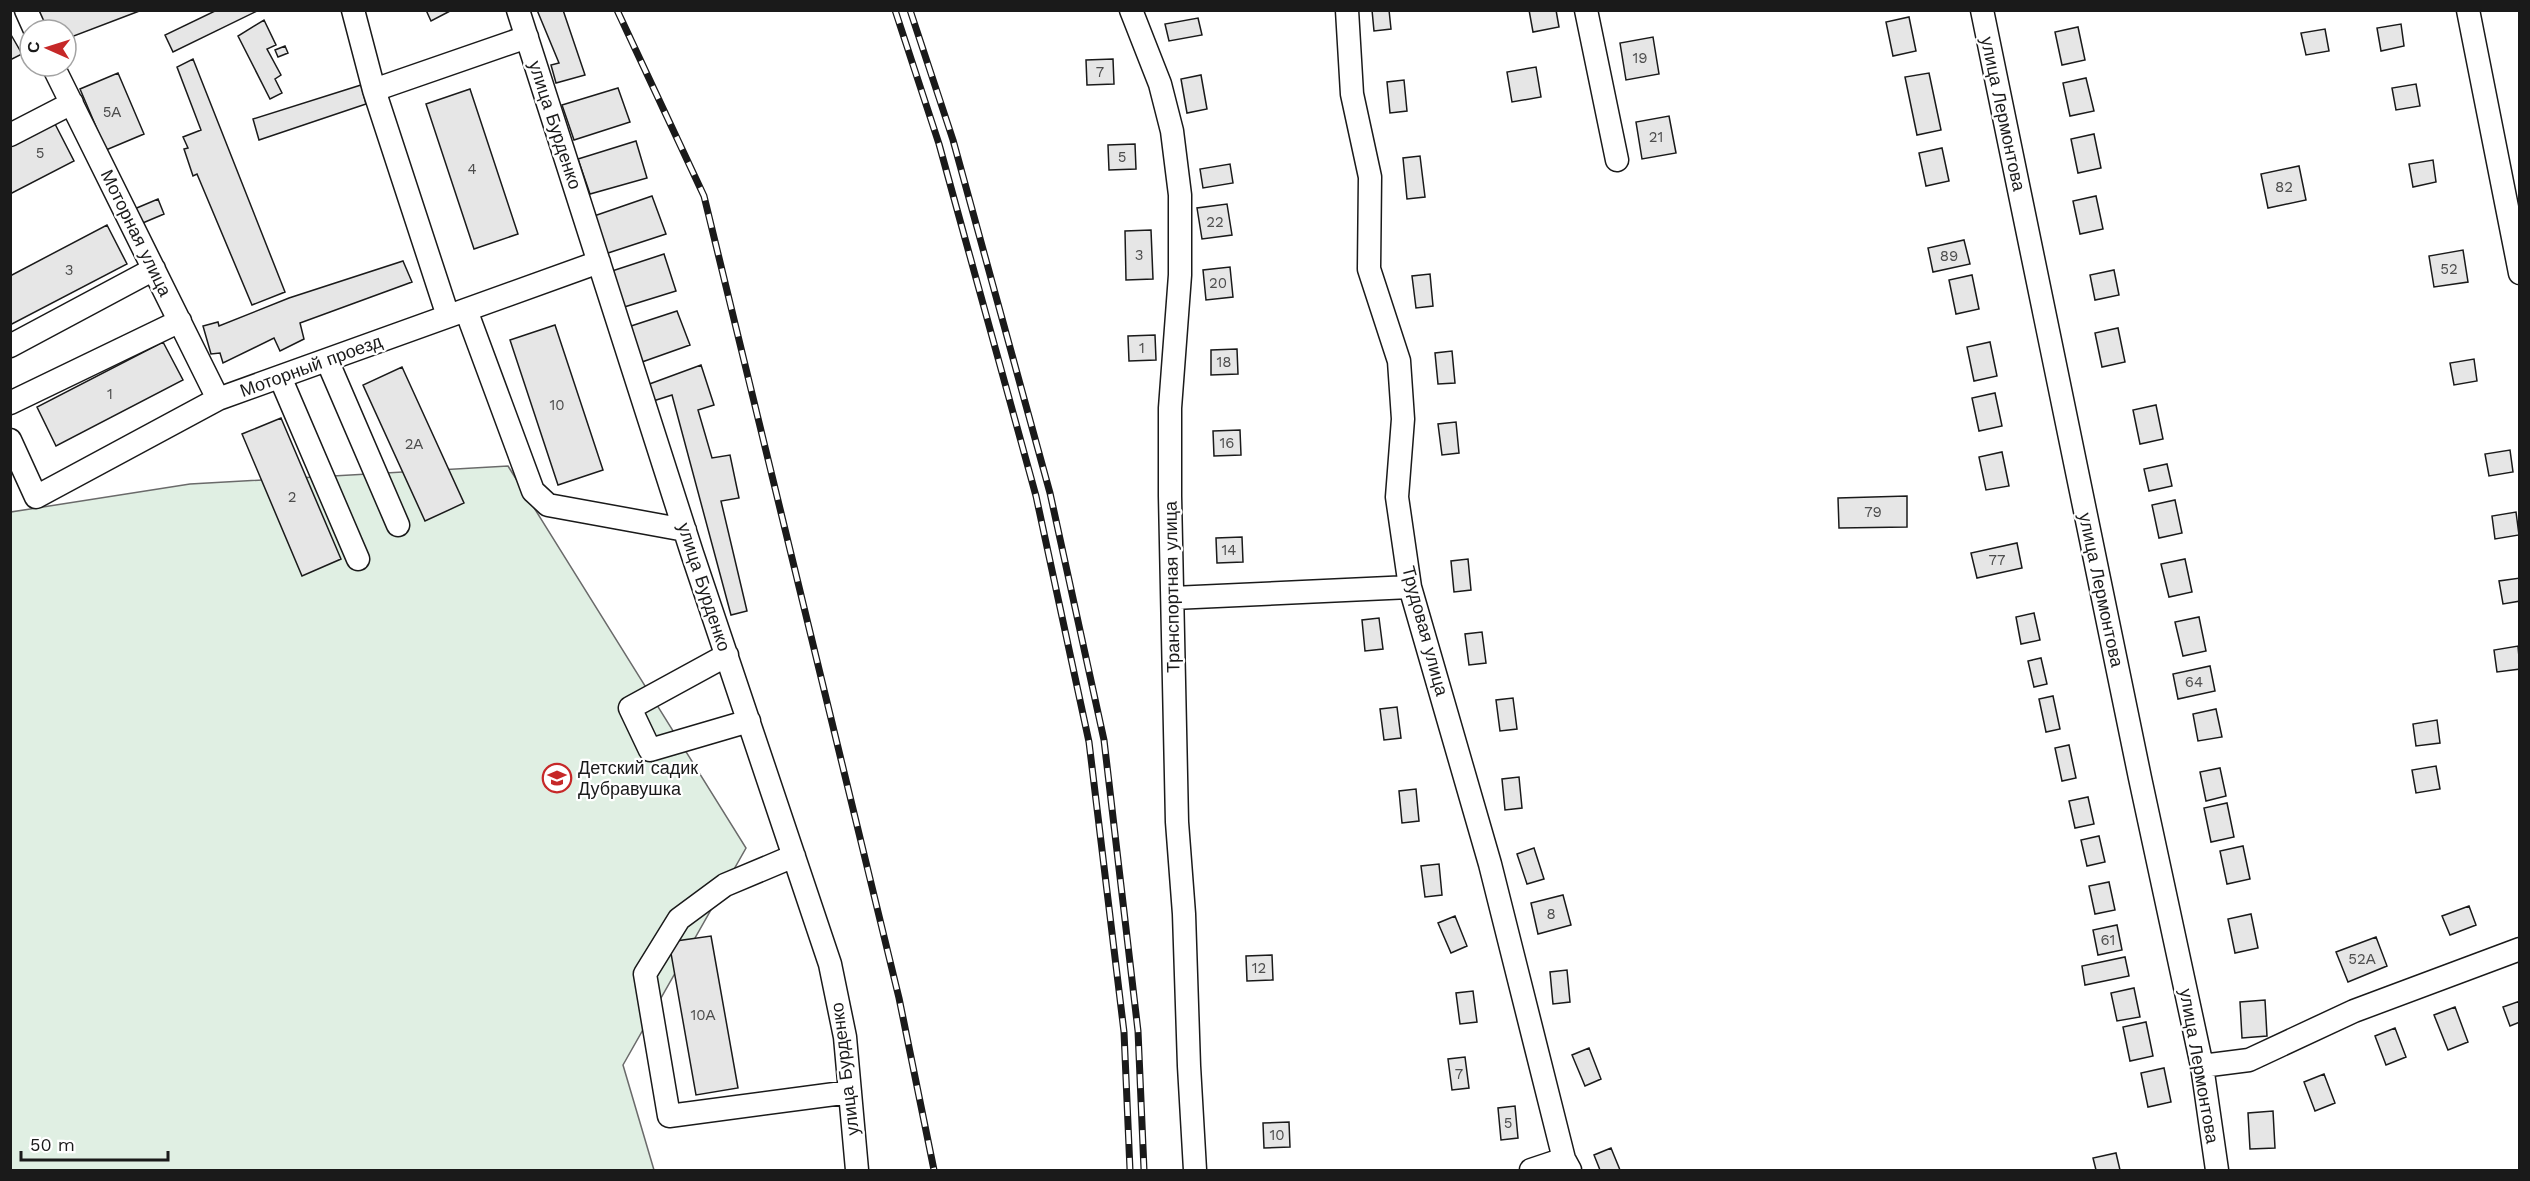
<svg xmlns="http://www.w3.org/2000/svg" width="2530" height="1181" font-family="'Work Sans',sans-serif">
<style>
.green{fill:#e0efe3;stroke:#6a6a6a;stroke-width:1.5}
.building{fill:#e6e6e6;stroke:#1a1a1a;stroke-width:1.5}
.lines{fill:none;stroke-linecap:round;stroke-linejoin:round}
.minor-casing{stroke:#1a1a1a;stroke-width:25}
.minor{stroke:#fff;stroke-width:22}
.rail-casing{stroke:#1a1a1a;stroke-width:7}
.rail{stroke:#fff;stroke-width:4.5;stroke-dasharray:14;stroke-linecap:butt}
.labels{text-anchor:middle;stroke-width:4.5;stroke-linejoin:round;paint-order:stroke}
.number-label{font-size:15px;fill:#4d4d4d}
.street-label{font-size:18px;fill:#1a1a1a;stroke:#fff}
.poi-label{font-size:18px;fill:#1a1a1a;stroke:#fff;text-anchor:start}
</style>
<rect width="100%" height="100%" fill="#fff"/>
<path class="green" d="M508 466 746 848 623 1065 654 1170H11V512L190 484Z"/>
<path class="building" d="M35 10H142L66 39V30H44Z
M217 10H259L173 52 165 35Z
M426 10H452L431 21Z
M537 10H563L585 75 556 83 551 65 559 63Z
M1372 10H1389L1391 29 1374 31Z
M1529 10H1556L1559 27 1533 32Z
M1909 17 1916 51 1893 56 1886 22Z
M1198 18 1202 35 1169 41 1165 24Z
M264 20 276 45 267 49 281 75 275 79 282 93 270 99 238 36Z
M2401 24 2404 46 2381 51 2377 28Z
M2078 27 2085 60 2062 65 2055 32Z
M2325 29 2329 51 2306 55 2301 33Z
M10 33 22 54 10 60Z
M1653 37 1659 74 1626 80 1620 43Z
M285 46 288 53 278 57 275 50Z
M193 59 285 292 252 305 197 174 193 176 184 149 188 148 183 137 201 130 177 67Z
M1113 59 1114 84 1087 85 1086 60Z
M1536 67 1541 97 1512 102 1507 72Z
M118 73 144 134 106 150 80 89Z
M1929 73 1941 130 1917 135 1905 77Z
M1201 75 1207 109 1187 113 1181 79Z
M2086 78 2094 111 2070 116 2063 83Z
M1404 80 1407 111 1390 113 1387 82Z
M2416 84 2420 106 2396 110 2392 88Z
M361 85 366 104 259 140 253 119Z
M618 88 630 122 574 140 562 105Z
M470 89 518 234 474 249 426 104Z
M1669 116 1676 153 1642 159 1636 122Z
M54 122 74 161 10 194V145Z
M2094 134 2101 168 2078 173 2071 139Z
M636 141 647 178 590 194 578 159Z
M1135 144 1136 169 1109 170 1108 145Z
M1942 148 1949 181 1926 186 1919 153Z
M1420 156 1425 197 1407 199 1403 158Z
M2433 160 2436 182 2413 187 2409 164Z
M1230 164 1233 183 1203 188 1200 169Z
M2299 166 2306 200 2268 208 2261 174Z
M652 196 666 234 605 254 594 216Z
M2096 196 2103 229 2080 234 2073 201Z
M158 199 164 214 138 225 132 210Z
M1227 204 1232 235 1202 239 1197 208Z
M107 225 127 264 10 325V276Z
M1151 230 1153 279 1126 280 1125 231Z
M1964 240 1970 264 1933 272 1928 248Z
M2463 250 2468 282 2434 287 2429 256Z
M664 254 676 291 621 308 609 272Z
M403 261 412 282 300 323 304 339 280 351 274 338 223 363 220 353 211 354 203 326 218 322 219 326 289 298Z
M1230 267 1233 297 1206 300 1203 270Z
M2114 270 2119 295 2095 300 2090 275Z
M1430 274 1433 306 1416 308 1412 276Z
M1972 275 1979 309 1956 314 1949 280Z
M677 311 690 345 642 362 628 327Z
M555 325 603 470 558 485 510 340Z
M2118 328 2125 362 2102 367 2095 333Z
M1155 335 1156 360 1129 361 1128 336Z
M163 342 183 380 56 446 37 407Z
M1990 342 1997 376 1974 381 1967 347Z
M1237 349 1238 374 1211 375V350Z
M1452 351 1455 383 1438 384 1435 353Z
M2474 359 2477 381 2454 385 2450 363Z
M701 365 714 405 698 410 712 458 730 455 739 498 721 501 747 611 731 615 672 395 650 402 644 386Z
M402 367 464 503 425 521 363 385Z
M1995 393 2002 426 1979 431 1972 398Z
M2156 405 2163 439 2140 444 2133 410Z
M281 418 341 559 302 576 242 434Z
M1456 422 1459 453 1442 455 1438 424Z
M1240 430 1241 455 1214 456 1213 431Z
M2510 450 2513 472 2489 476 2485 454Z
M2002 452 2009 486 1986 490 1979 457Z
M2167 464 2172 486 2149 491 2144 469Z
M1907 496V527L1839 528 1838 498Z
M2175 500 2182 533 2159 538 2152 505Z
M2516 512 2519 535 2495 539 2492 516Z
M1242 537 1243 562 1217 563 1216 538Z
M2017 543 2022 568 1977 578 1971 553Z
M1468 559 1471 590 1454 592 1451 561Z
M2185 559 2192 592 2169 597 2161 564Z
M2520 578V601L2503 604 2499 581Z
M2034 613 2040 640 2021 644 2016 617Z
M2199 617 2206 651 2183 656 2175 622Z
M1379 618 1383 649 1365 651 1362 620Z
M1482 632 1486 663 1469 665 1465 634Z
M2518 646 2520 669 2497 672 2494 650Z
M2041 658 2047 684 2034 687 2028 661Z
M2210 666 2215 691 2178 699 2173 674Z
M2053 696 2060 729 2046 732 2039 699Z
M1513 698 1517 729 1500 731 1496 700Z
M1397 707 1401 738 1384 740 1380 709Z
M2216 709 2222 737 2198 741 2193 714Z
M2437 720 2440 743 2416 746 2413 724Z
M2069 745 2076 778 2062 781 2055 748Z
M2436 766 2440 789 2416 793 2412 770Z
M2220 768 2226 796 2206 801 2200 772Z
M1519 777 1522 808 1505 810 1502 779Z
M1416 789 1419 821 1402 823 1399 791Z
M2088 797 2094 824 2075 828 2069 801Z
M2227 803 2234 837 2211 842 2204 808Z
M2099 836 2105 862 2087 866 2081 840Z
M2243 846 2250 879 2227 884 2220 851Z
M1534 848 1544 879 1527 884 1517 854Z
M1439 864 1442 895 1425 897 1421 866Z
M2109 882 2115 910 2095 914 2089 886Z
M1563 895 1571 925 1538 934 1531 903Z
M2469 906 2476 925 2450 935 2442 916Z
M2251 914 2258 948 2235 953 2228 919Z
M1455 916 1467 946 1451 953 1438 923Z
M2117 925 2122 950 2098 955 2093 930Z
M711 936 738 1088 696 1095 669 942Z
M2376 937 2387 966 2348 982 2336 952Z
M1272 955 1273 980 1247 981 1246 956Z
M2125 957 2129 976 2085 985 2082 966Z
M1567 970 1570 1002 1553 1004 1550 972Z
M2134 988 2140 1017 2117 1021 2111 993Z
M1473 991 1477 1022 1460 1024 1456 993Z
M2265 1000 2267 1036 2242 1038 2240 1002Z
M2520 1001V1022L2510 1026 2503 1007Z
M2455 1007 2468 1042 2448 1050 2434 1015Z
M2146 1022 2153 1056 2130 1061 2123 1027Z
M2395 1028 2406 1057 2386 1065 2375 1036Z
M1589 1048 1601 1079 1585 1086 1572 1055Z
M1465 1057 1469 1088 1452 1090 1448 1059Z
M2164 1068 2171 1102 2148 1107 2141 1073Z
M2324 1074 2335 1103 2315 1111 2304 1082Z
M1515 1106 1518 1138 1501 1140 1498 1108Z
M2273 1111 2275 1148 2250 1149 2248 1113Z
M1289 1122 1290 1147 1264 1148 1263 1123Z
M1611 1148 1620 1170H1600L1594 1155Z
M2116 1153 2120 1170H2096L2093 1158Z"/>
<g class="lines">
<g class="minor-casing">
<path id="minor" d="M26 10 35 30
M353 10 374 90 448 316
M518 10 692 553 830 964 845 1037 857 1170
M1131 10 1160 84 1172 131 1180 195V275L1170 408V496L1177 822 1184 914 1189 1066 1195 1170
M1347 10 1352 94 1370 177 1369 269 1399 361 1403 419 1397 497 1410 587 1490 864 1564 1159 1570 1170
M1586 10 1617 160
M1982 10 2140 778 2202 1066 2217 1170
M2468 10 2520 273
M53 66 218 399
M374 90 527 37
M10 135 72 103
M466 310 533 491 548 505 685 530
M10 346 154 269
M327 360 398 525
M280 377 358 559
M10 403 180 321
M10 440 36 497 218 399 599 262
M1173 598 1410 587
M727 655 630 708 650 750 749 721
M794 856 725 885 679 919 645 974 669 1116 850 1092
M2202 1066 2249 1060 2354 1011 2520 949
M1531 1170 1564 1159"/>
</g>
<use href="#minor" class="minor"/>
<g class="rail-casing">
<path id="rail" d="M617 10 704 196 899 998 934 1170
M895 10 939 144 1036 496 1089 742 1124 1032 1130 1170
M910 10 953 140 1050 493 1104 740 1138 1031 1144 1170"/>
</g>
<use href="#rail" class="rail"/>
</g>
<defs>
<g id="school-ring" transform="scale(1.5)"><circle r="9.5" fill="#fff" stroke="#c62828" stroke-width="1.5"/><path d="M0-5L7-2L0 1L-7-2ZM-4 1L0 2.5L4 1V4Q0 6-4 4Z" fill="#c62828"/></g>
</defs>
<g fill-rule="evenodd">
<use href="#school-ring" x="557" y="778"/>
</g>
<g class="labels">
<g class="number-label">
<text x="1640" y="63">19</text>
<text x="1100" y="77">7</text>
<text x="112" y="117">5А</text>
<text x="1656" y="142">21</text>
<text x="40" y="158">5</text>
<text x="1122" y="162">5</text>
<text x="472" y="174">4</text>
<text x="2284" y="192">82</text>
<text x="1215" y="227">22</text>
<text x="1139" y="260">3</text>
<text x="1949" y="261">89</text>
<text x="2449" y="274">52</text>
<text x="69" y="275">3</text>
<text x="1218" y="288">20</text>
<text x="1142" y="353">1</text>
<text x="1224" y="367">18</text>
<text x="110" y="399">1</text>
<text x="557" y="410">10</text>
<text x="1227" y="448">16</text>
<text x="414" y="449">2А</text>
<text x="292" y="502">2</text>
<text x="1873" y="517">79</text>
<text x="1229" y="555">14</text>
<text x="1997" y="565">77</text>
<text x="2194" y="687">64</text>
<text x="1551" y="919">8</text>
<text x="2108" y="945">61</text>
<text x="2362" y="964">52А</text>
<text x="1259" y="973">12</text>
<text x="703" y="1020">10А</text>
<text x="1459" y="1079">7</text>
<text x="1508" y="1128">5</text>
<text x="1277" y="1140">10</text>
</g>
<g class="street-label">
<text transform="translate(2003 114) rotate(78)" y="6">улица Лермонтова</text>
<text transform="translate(555 125) rotate(72)" y="6">улица Бурденко</text>
<text transform="translate(136 233) rotate(64)" y="6">Моторная улица</text>
<text transform="translate(311 366) rotate(-20)" y="6">Моторный проезд</text>
<text transform="translate(704 587) rotate(72)" y="6">улица Бурденко</text>
<text transform="translate(1172 587) rotate(-91)" y="6">Транспортная улица</text>
<text transform="translate(2101 590) rotate(78)" y="6">улица Лермонтова</text>
<text transform="translate(1425 631) rotate(75)" y="6">Трудовая улица</text>
<text transform="translate(2199 1066) rotate(80)" y="6">улица Лермонтова</text>
<text transform="translate(845 1069) rotate(-97)" y="6">улица Бурденко</text>
</g>
<g class="poi-label">
<text x="578" y="774">Детский садик<tspan x="578" dy="21">Дубравушка</tspan></text>
</g>
</g>
<rect width="2530" height="1181" fill="none" stroke="#1a1a1a" stroke-width="24"/>
<g transform="translate(48 48) rotate(273)"><circle r="28" fill="#ffffff" stroke="#a3a3a3" stroke-width="1.5"/>
<path d="M0-4.5L10 22L0 15L-10 22Z" fill="#c62828"/>
<text y="-9" font-size="16" font-weight="bold" text-anchor="middle" fill="#1a1a1a">С</text>
</g>
<path d="M21 1151v9h147v-9" fill="none" stroke="#1a1a1a" stroke-width="3"/>
<text x="30" y="1151" font-size="18" fill="#1a1a1a" stroke="#ffffff" stroke-width="4.5" paint-order="stroke">50 m</text>
</svg>
